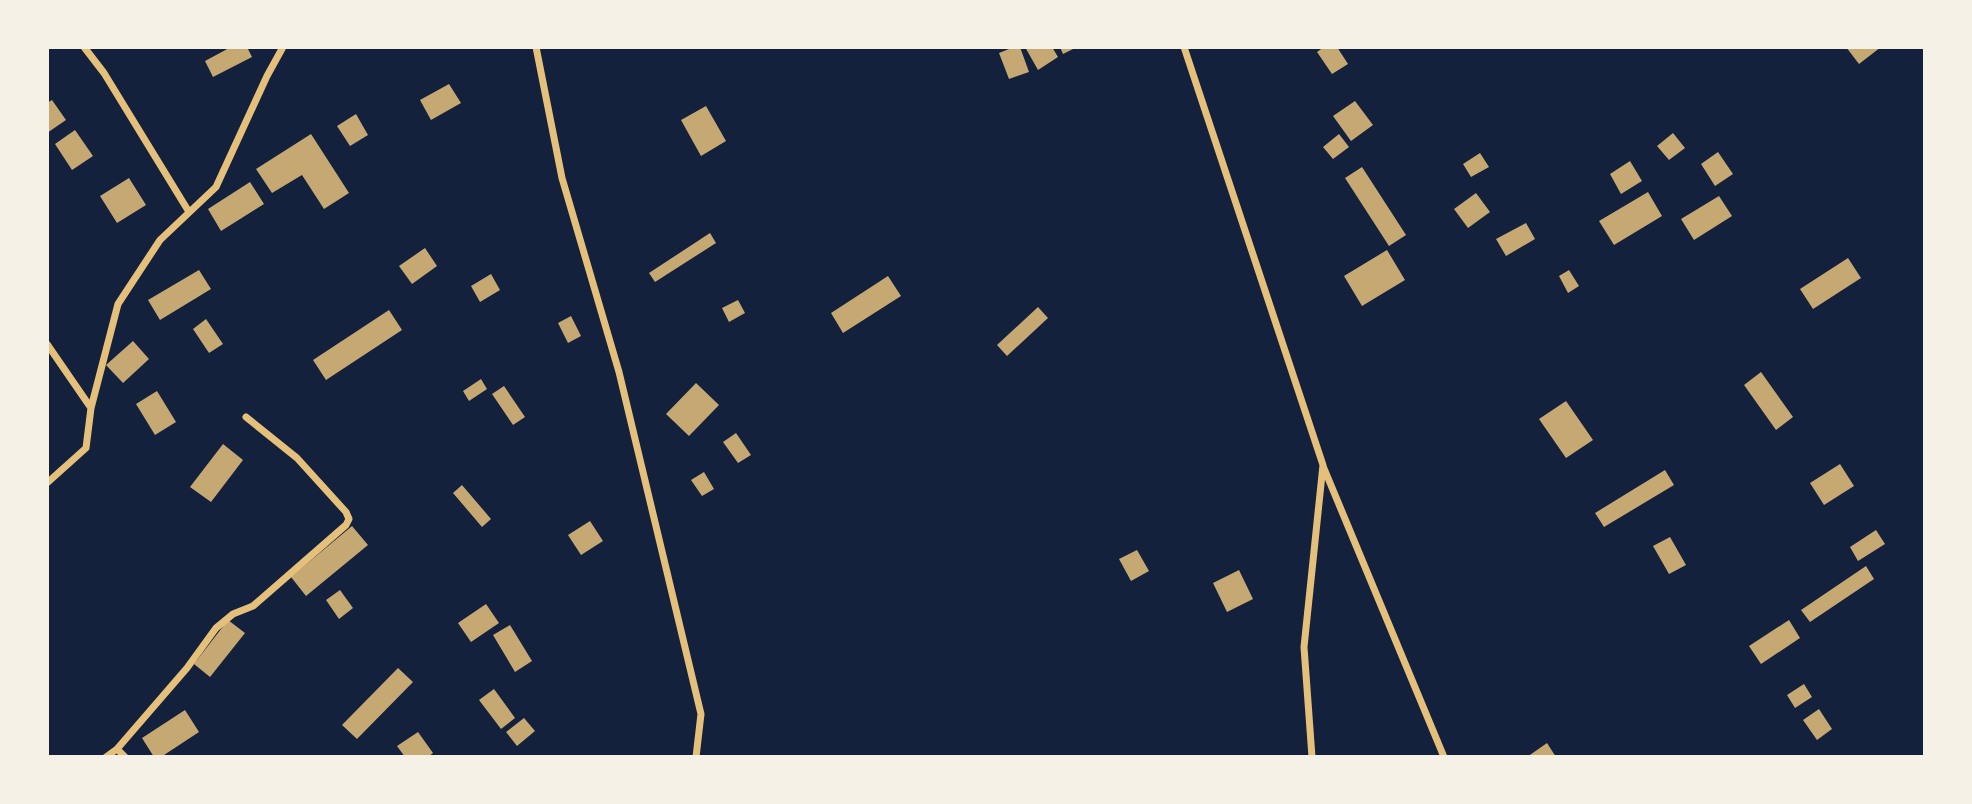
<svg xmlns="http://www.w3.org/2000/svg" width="1972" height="804" font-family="'Alegreya Sans',sans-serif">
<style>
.building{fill:#c6a872}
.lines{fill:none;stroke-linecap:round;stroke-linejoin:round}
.minor{stroke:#e5c07b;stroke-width:7}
</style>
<rect width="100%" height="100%" fill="#14213d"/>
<path class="building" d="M231 47H247L252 57 213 77 205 61Z
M1014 47H1020L1029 72 1009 79 999 53Z
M1025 47H1052L1058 57 1038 70Z
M1060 47H1077L1063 54Z
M1324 47H1337L1348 64 1332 74 1317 52Z
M1846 47H1881L1859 64Z
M449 84 461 103 431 120 420 100Z
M52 100 66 120 47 133V103Z
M1355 101 1373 125 1351 141 1333 116Z
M706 106 726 141 701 156 681 120Z
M356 114 368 135 350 146 337 126Z
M75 130 93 156 72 170 55 144Z
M1673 133 1685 148 1669 160 1657 146Z
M311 134 349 193 324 209 302 175 272 193 256 169Z
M1339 134 1349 147 1333 159 1323 147Z
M1718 152 1733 174 1715 186 1701 164Z
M1480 153 1489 167 1471 177 1463 164Z
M1630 161 1642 181 1621 194 1610 174Z
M1362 167 1406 235 1389 246 1345 178Z
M129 178 146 205 117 223 100 196Z
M250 182 264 204 221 231 208 209Z
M1648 192 1662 216 1614 245 1599 221Z
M1476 193 1490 212 1468 228 1454 209Z
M1719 196 1732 216 1694 240 1681 219Z
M1526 223 1535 239 1506 256 1496 239Z
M710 233 716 243 655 282 649 273Z
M425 248 437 266 412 284 399 266Z
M1387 250 1405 280 1362 306 1344 276Z
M1848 258 1861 278 1813 309 1800 289Z
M199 270 211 289 160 320 148 300Z
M1569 270 1579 286 1568 293 1559 276Z
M491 274 500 290 480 302 471 286Z
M888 276 901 296 843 333 831 313Z
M738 300 745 313 729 322 722 308Z
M1038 307 1048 318 1007 356 997 345Z
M389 310 402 330 326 380 313 360Z
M571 316 581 336 568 343 558 323Z
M206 319 223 344 209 353 193 329Z
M133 341 149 359 123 383 106 365Z
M1761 372 1793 417 1776 430 1744 385Z
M481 379 487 389 469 401 463 391Z
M696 383 719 405 689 436 666 414Z
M504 386 525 417 513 425 492 394Z
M157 391 176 422 155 435 136 404Z
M1566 401 1593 440 1566 458 1539 419Z
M736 433 751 455 738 463 723 442Z
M223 444 243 460 211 502 190 487Z
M1840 464 1854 486 1824 505 1810 483Z
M1665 470 1674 485 1604 527 1595 513Z
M704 472 714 489 702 496 691 480Z
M462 485 491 519 482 527 453 493Z
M590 521 603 541 581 555 568 535Z
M352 526 368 545 306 596 291 577Z
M1876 530 1885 544 1858 561 1850 547Z
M1670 537 1686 565 1669 574 1653 546Z
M1137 550 1149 571 1131 581 1119 559Z
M1866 566 1874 579 1810 622 1801 610Z
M1239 570 1253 599 1227 612 1213 583Z
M340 590 353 608 339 619 326 600Z
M486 604 499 623 471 642 458 623Z
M228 620 245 633 210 677 194 664Z
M1789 620 1800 638 1761 664 1749 646Z
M510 625 532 661 515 672 493 635Z
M398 668 413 682 357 739 342 725Z
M1804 684 1812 697 1795 708 1787 695Z
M494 689 515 718 501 729 479 700Z
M1819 709 1832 729 1817 740 1803 720Z
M185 710 199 732 161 757H154L142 738Z
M524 718 535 731 517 746 506 732Z
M418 732 433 753 428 757H405L397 746Z
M1547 743 1556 757H1527Z"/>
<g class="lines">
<path class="minor" d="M84 47 104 73 189 212
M536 47 562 178 619 372 701 714 696 757
M1184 47 1323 465 1304 647 1312 757
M47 344 91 408
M1323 466 1444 757
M47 483 86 448 91 408 118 304 160 240 216 187 267 76 283 47
M117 749 125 757
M106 757 117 749 187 668 216 628 233 614 253 606 346 525 349 519 346 512 297 458 246 417"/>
</g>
<rect width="1972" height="804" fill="none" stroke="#f6f1e7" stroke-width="98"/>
</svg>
